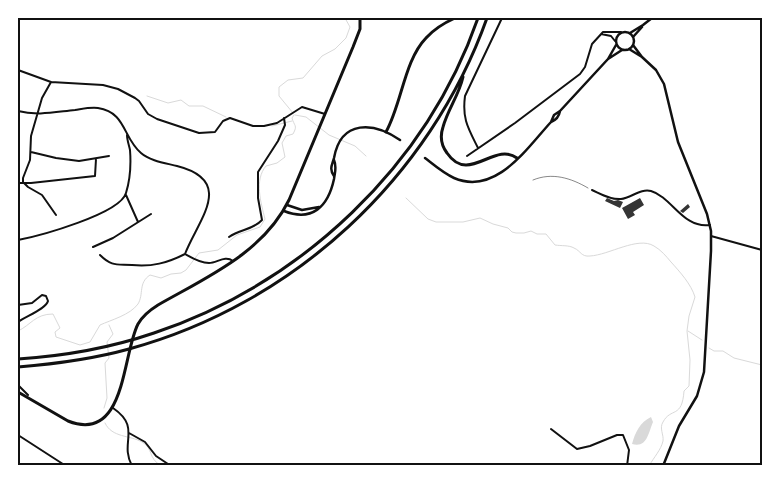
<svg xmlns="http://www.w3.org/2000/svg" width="780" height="483" font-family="Commissioner,sans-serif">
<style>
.water{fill:#d9d9d9}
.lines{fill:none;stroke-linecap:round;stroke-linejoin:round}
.stream{stroke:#d9d9d9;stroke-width:1}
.building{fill:#353535}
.path{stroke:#111;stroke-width:0.5}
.minor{stroke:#111;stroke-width:2}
.tertiary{stroke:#111;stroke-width:2.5}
.primary{stroke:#111;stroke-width:3}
.motorway{stroke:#111;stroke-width:3}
.neatline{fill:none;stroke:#111;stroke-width:2}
</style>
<rect width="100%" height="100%" fill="#fff"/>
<path class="water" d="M651 417 653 422C648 434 647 448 632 444 635 433 640 422 651 417Z"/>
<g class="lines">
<path class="stream" d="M147 96 168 103 181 100 189 106H203L226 117
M293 113 279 96V87L288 80 303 78 322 56 335 49 346 38 350 27 345 18
M295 115 306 117 329 135 355 146 366 156
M272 126 292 121
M406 198 428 219 436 222H463L480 218 493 224 508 228 512 232 516 233H524L531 231 537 234H546L555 245C561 246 569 245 574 248 581 251 581 257 590 256 609 255 638 236 654 246 661 250 666 256 671 262 680 272 691 284 695 297L689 316 687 331 690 360 689 386 684 391C682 419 671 407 663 422 659 428 664 435 663 441 661 450 654 457 649 466
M18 331C31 325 35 314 53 314L60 328 55 332 56 337 80 345 90 342 100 325C111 320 130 315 138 304 144 294 138 283 150 275L161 278 171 274 181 273 186 270 199 253 218 250 237 235 260 227 265 219C261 203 254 180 266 166L277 163 285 157 282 143 286 136 293 134C298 125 294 126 292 118L294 115
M688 331 702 340
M709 348 714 351H723L734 358 762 365
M104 408 107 398 105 363 109 358 107 342 113 334 109 325
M105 423C112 438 130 435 142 442 154 449 147 457 161 466"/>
</g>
<path class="building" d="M607 198 614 201 618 200 623 202 620 208 605 201Z
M640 198 644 205 633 212 635 215 628 219 622 208Z
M688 204 690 207 683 213 680 211Z"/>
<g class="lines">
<path class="path" d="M533 180C552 172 571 178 588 188"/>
<path class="minor" d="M601 34 611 36 615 41
M18 70 51 82 42 98 31 136 30 160 23 178V182
M51 82 103 85 118 89 135 98 139 101 148 114 157 119 199 133 215 132 223 121 230 118 253 126H264L277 123 302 107 325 114
M18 111C37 116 55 112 75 110 82 109 90 107 98 108 126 112 123 138 141 153 150 161 165 163 177 166 236 181 198 220 185 254 192 258 200 263 209 263 217 263 225 255 233 261
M478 148C468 128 462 119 465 96L502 18
M31 152 56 158 79 161 109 156
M467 156 515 123 580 74 585 67 592 44 603 32H621
M23 182 28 187 42 195 56 215
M18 183H31L95 176 96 159
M592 190C601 194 611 200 621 199 631 198 641 188 651 191 672 197 683 229 710 225
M126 195 138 222
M711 236 762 250
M229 237C240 229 253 230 262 220L258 198V172L278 141 285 125 284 118
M18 240C39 236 120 214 126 193 130 180 131 163 130 150 129 145 127 140 127 135
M93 247 113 238 151 214
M100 255C112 267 117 264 132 265 152 267 167 263 185 254
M18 305 32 303 42 295 46 296 48 301C46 309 26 316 18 322
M18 385 28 395
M113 408C142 428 119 442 132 466
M551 429 577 449 590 446 617 435H623L629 450 627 466
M129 433 145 442 156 456 171 466
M18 435 66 466"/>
<path class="tertiary" d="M616 41a9 9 0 1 1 18 0a9 9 0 1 1-18 0Z
M630 33 643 25 652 18
M633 37 642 27
M633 45 642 57 656 70 664 84 678 142 707 214 711 231V251L704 372 697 396 679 426 663 466
M629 49 642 57
M608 59 616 45
M551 122 554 115 560 111
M425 158C434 165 443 173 454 178 496 196 527 148 551 122 556 120 559 117 560 111L608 59 622 50
M334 176C329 169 332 165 334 158 341 119 374 122 400 140
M287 205 302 210 319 207
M284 211C312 222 328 207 334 179 335 171 337 167 334 160"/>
<path class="primary" d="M18 392 68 421C126 444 122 355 138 324 143 315 150 310 158 305 207 277 263 253 289 200L353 47 360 29V18"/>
<path class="motorway" d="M463 77C459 95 448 109 443 127 440 136 441 145 447 153 469 185 494 141 517 158
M386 132C402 103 404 61 426 38 434 29 444 23 455 18
M18 359C64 356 110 348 154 333 302 283 426 167 478 18
M18 367C55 364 93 359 129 349 294 304 430 178 487 18"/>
</g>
<rect width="780" height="483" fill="none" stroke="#ffffff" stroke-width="38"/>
<rect x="19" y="19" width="742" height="445" class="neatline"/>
</svg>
